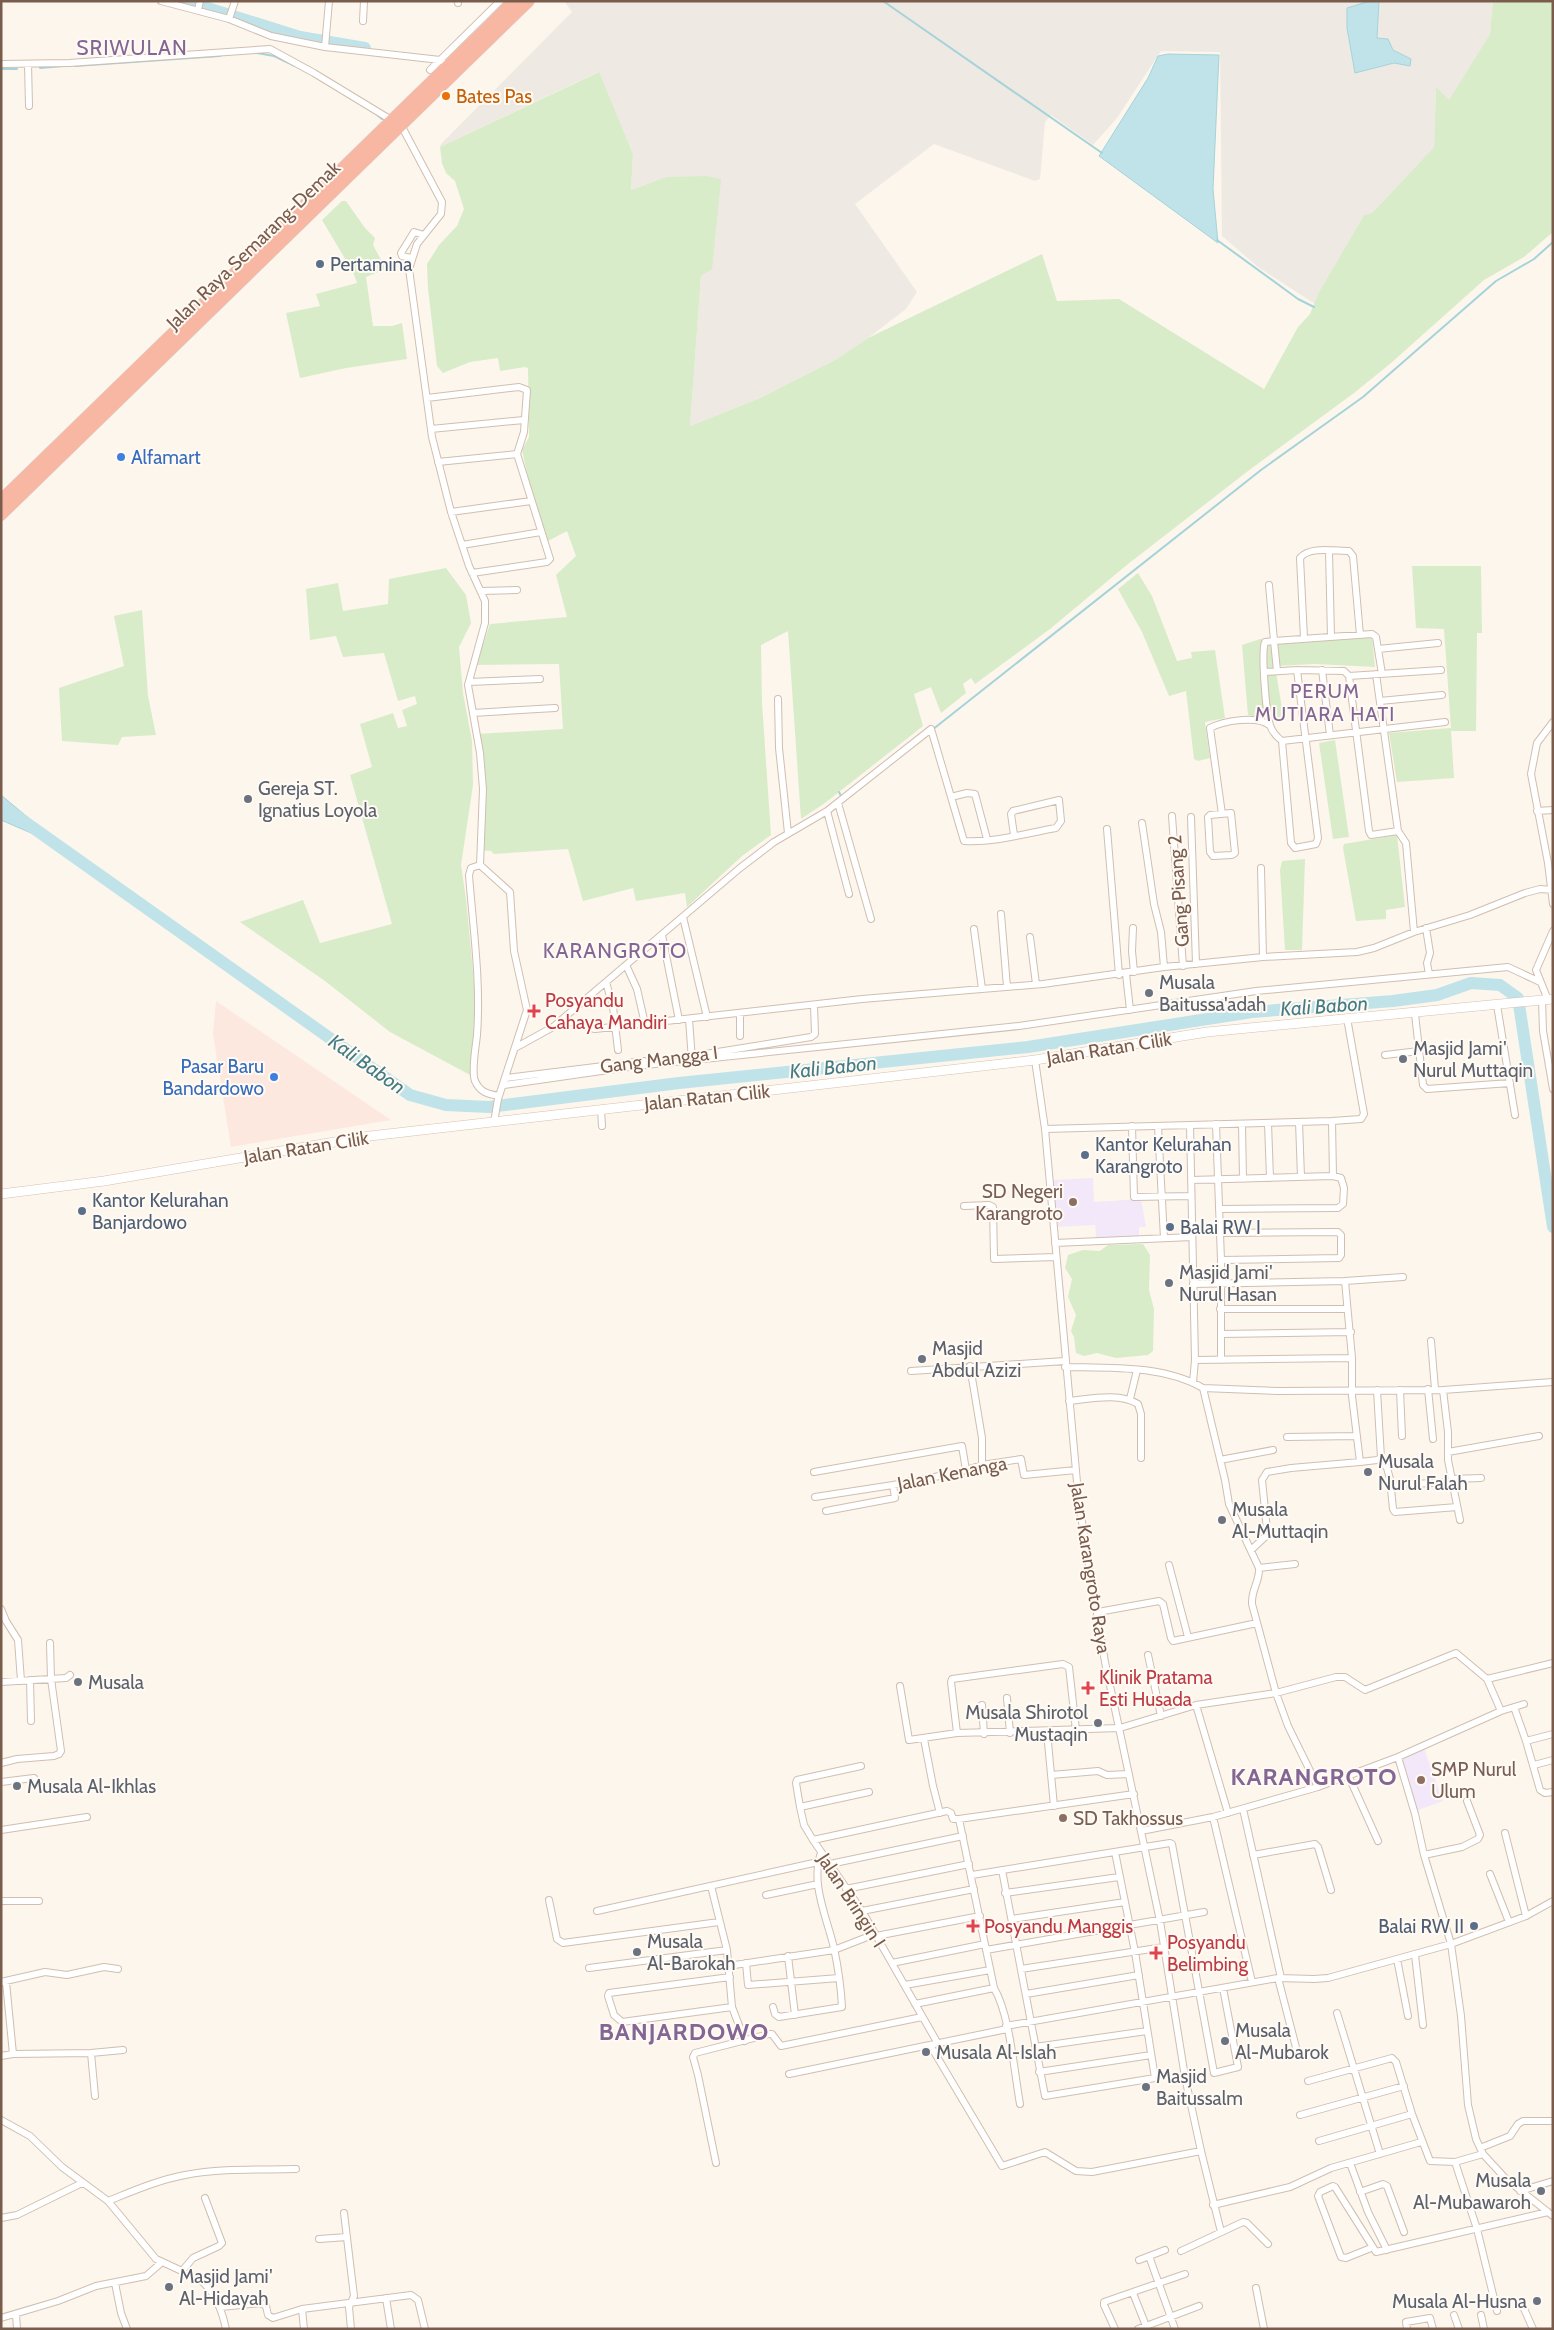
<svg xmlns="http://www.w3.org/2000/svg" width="1554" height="2330" font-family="Cabin,sans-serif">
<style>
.commercial{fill:#fde8e0}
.industrial{fill:#efe9e4}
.education{fill:#f3e8fa}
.green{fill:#d8ecc9}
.water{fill:#bfe3e8;stroke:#a5d3da}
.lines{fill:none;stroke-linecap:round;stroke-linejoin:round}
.stream{stroke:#a5d3da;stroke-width:2}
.river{stroke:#bfe3e8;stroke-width:12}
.street-casing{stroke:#d1beb0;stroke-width:8}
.secondary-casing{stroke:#d6c0b0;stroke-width:10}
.highway-casing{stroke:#dad1cd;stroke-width:12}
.street{stroke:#fff;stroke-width:6}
.secondary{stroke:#fff;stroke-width:9}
.highway{stroke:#f7b7a3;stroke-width:11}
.food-dot{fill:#e8710a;stroke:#fffaf3;stroke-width:2}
.service-dot{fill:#5c6f8a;stroke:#fffaf3;stroke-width:2}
.shop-dot{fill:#3f7fe0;stroke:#fffaf3;stroke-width:2}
.worship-dot{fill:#6b7280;stroke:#fffaf3;stroke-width:2}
.health-dot{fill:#e0444e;stroke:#fffaf3;stroke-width:2}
.education-dot{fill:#8d6e63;stroke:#fffaf3;stroke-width:2}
.labels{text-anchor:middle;stroke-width:4;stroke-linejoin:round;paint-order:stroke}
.food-label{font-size:19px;fill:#c56008;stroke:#fffaf3;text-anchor:start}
.street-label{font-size:19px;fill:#7a5c4d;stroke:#fffaf3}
.service-label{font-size:19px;fill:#4e5e75;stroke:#fffaf3;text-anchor:start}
.shop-label{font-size:19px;fill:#366cbe;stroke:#fffaf3;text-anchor:start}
.worship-label{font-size:19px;fill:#5b616d;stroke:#fffaf3;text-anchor:start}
.health-label{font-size:19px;fill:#be3a42;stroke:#fffaf3;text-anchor:start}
.education-label{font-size:19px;fill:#785e54;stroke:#fffaf3;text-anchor:start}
.neighbourhood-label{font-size:20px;letter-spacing:1px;fill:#846695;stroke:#fffaf3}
.water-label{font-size:20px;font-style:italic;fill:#437c86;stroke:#fffaf3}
.quarter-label{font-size:21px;letter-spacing:1px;fill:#846695;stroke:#fffaf3}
.district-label{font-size:24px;font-weight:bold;letter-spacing:1px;fill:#846695;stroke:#fffaf3}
</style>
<rect width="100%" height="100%" fill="#fdf6ec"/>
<path class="commercial" d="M216 1001 391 1120 231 1147 213 1034Z"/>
<path class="industrial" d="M564 1H1370L1347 8V28L1355 73 1394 63 1410 66 1411 59 1393 50 1377 38 1379 1H1493L1490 34 1449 101 1436 88 1434 147 1372 213 1364 215 1319 292 1315 304 1258 267 1222 236 1220 52 1161 51 1117 118 1093 145 1051 115 1045 122 1040 179 1035 181 934 144 855 204 917 292 906 309 868 338 835 360 758 399 690 426 701 276 666 177 631 190 633 154 598 72 440 147 441 144 572 12Z"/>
<path class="education" d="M1093 1178 1094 1202 1141 1199 1146 1227H1139V1237L1096 1239 1095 1218V1225L1054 1227 1052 1180Z
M1424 1748 1443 1801 1416 1811 1399 1759Z"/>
<path class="green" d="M1493 1H1553V232L1524 257 1484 280 1391 363 1354 393 1248 471 1128 564 1050 629 975 684 971 678 963 684 966 693 941 713 931 687 914 694 923 726 825 803 801 819 788 631 761 645 762 703 771 835 742 856 687 907 685 893 636 901 633 888 583 901 568 849 494 854 491 851 480 850 483 789 477 734 563 729 559 664 476 665 490 624 567 617 556 575 576 556 567 531 546 542 537 518 522 450 529 437 528 368 525 367 500 371 498 358 470 362 443 373 437 366 428 288 427 264 439 245 457 226 464 209 455 181 446 173 442 163 440 147 599 72 633 154 631 190 666 177 707 176 721 179 712 269 701 276 690 426 758 399 835 360 868 338 1042 254 1057 301 1119 299 1264 389 1298 327 1310 314 1319 292 1364 215 1372 213 1434 147 1436 87 1449 100 1490 34Z
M342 201H346L365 228 375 238 373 245 386 269 366 277 373 326H392L402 323 407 359 346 368 300 378 286 313 320 306 316 294 357 283 353 272 322 220Z
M1412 566H1481L1482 633H1477L1476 731H1451L1454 778 1397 782 1389 733 1451 728 1444 629 1416 628Z
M446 568 466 595 471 623 459 647 463 693 472 741 473 785 461 865 466 899 475 992 472 1076 390 1032 325 981 240 922 303 900 320 943 392 924 350 775 372 767 360 724 393 713 398 728 407 726 402 710 417 704 415 696 398 701 384 653 343 657 336 636 310 640 306 589 338 583 343 611 388 604 389 579Z
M1138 573 1152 596 1177 661 1192 658 1191 652 1215 650 1225 718 1205 722 1210 758 1198 761 1194 759 1186 691 1169 696 1142 632 1118 589Z
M142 610 148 696 156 735 122 737 118 745 62 741 59 688 124 666 114 616Z
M1372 637 1375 667 1315 664 1275 666 1284 720 1271 721 1248 715 1242 645 1260 639 1274 642Z
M1335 740 1349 837 1333 839 1319 743Z
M1397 835 1405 907 1386 910V919L1356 921 1343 848 1344 844Z
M1305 859 1302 950H1285L1280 870 1282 861Z
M1143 1244 1150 1255 1149 1290 1154 1309 1153 1351 1148 1355 1116 1358 1097 1353 1084 1356 1076 1353 1074 1337 1071 1331 1076 1315 1068 1297 1072 1279 1065 1268 1068 1255 1083 1250 1100 1251 1108 1245Z"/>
<path class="water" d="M1370 1H1379L1377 38 1388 39 1393 50 1411 59 1410 66 1394 63 1355 73 1347 28V8Z
M1168 54 1219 55 1213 189 1218 243 1099 156 1148 78 1158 56Z
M1 795 37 825 31 833 1 820Z"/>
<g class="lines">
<path class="stream" d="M883 1 1102 153
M257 53 274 56 295 66
M75 66 220 56
M40 68 63 66
M1 69H17
M376 114 382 119
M1217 240 1298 299 1314 307
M932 730 1261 470 1363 397 1496 281 1534 259 1553 242
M839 792 842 798"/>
<path class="river" d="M185 1 300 37 365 48
M1 805 410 1095 446 1105 489 1107 679 1083 1028 1047 1252 1012 1393 1001 1437 995 1471 983 1500 985 1518 998 1553 1227"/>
<g class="street-casing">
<path id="street" d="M161 1 229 19 271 36 325 47 440 60 449 64
M458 3V1
M198 10 200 1
M229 19 235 1
M363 21 364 1
M325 47 329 1
M1 64 69 63 270 49 314 73 393 121
M28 64 29 106
M430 70 500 1
M401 125 442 202 441 214 417 244 409 269 432 437 451 512 469 566 485 601V623L468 685 480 753 483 789 480 865
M411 258 402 256 401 253 414 232 424 235
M427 398 519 387 527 390 524 432 517 454 550 559 547 562 472 573
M431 429 524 420
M438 462 517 454
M451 512 531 501
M462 545 541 532
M1329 551 1331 637
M1269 585 1274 641 1372 634 1376 637 1382 674
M481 591 517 590
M1304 638 1300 558C1309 546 1335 551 1349 551L1353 556 1360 635
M1378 649 1438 643
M1322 670 1330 735
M1277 671 1274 641 1265 642C1261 652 1266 714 1270 725 1272 732 1277 737 1282 741L1445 722
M1264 672 1297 670
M1376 674 1398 831
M1349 676 1369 831 1371 835 1398 831
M469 682 540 679
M778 699 779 748 788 833
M1380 701 1442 695
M473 713 555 708
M1553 722 1537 743 1531 774 1548 863 1553 904
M1282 741 1291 843 1295 848 1316 844 1318 838 1297 670 1344 671 1349 676 1441 670
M951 797 967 793 975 794 987 839
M838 803 871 919
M827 811 849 894
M1537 811 1553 810
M1231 813 1235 853 1232 855 1213 856 1210 852 1208 817 1210 815Z
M1222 814 1210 728C1223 721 1257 715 1269 725
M1172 816 1183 966
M1191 817 1196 964
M1142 823 1154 904 1161 932 1164 967
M1107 829 1119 975
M1398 831 1406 843 1414 932
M480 865 510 892 514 951 527 1010 498 1099 494 1122
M480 865 471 868 469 875C473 928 481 981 477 1035 476 1046 471 1071 475 1081 480 1092 487 1094 499 1096
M1261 868 1263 957
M1001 914 1007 987
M683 917 707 1017
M1133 928 1132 951 1134 972
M1426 928 1430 953 1427 963 1429 974
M974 929 982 989
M662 935 679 1020
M1030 937 1036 984
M626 965 637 989 645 1024
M1126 974 1130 1010
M606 982 613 1007 618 1050
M1542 1000 1543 1031 1553 1089
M1548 1000 1536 970 1553 931
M1497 1005 1515 1115
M740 1014V1036
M1415 1014 1423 1085 1427 1089 1510 1083
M563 1019 582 1026 595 1029 862 999 1043 984 1164 967 1263 957 1357 952 1374 948 1414 932 1470 915 1525 893 1540 889 1553 890
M689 1019 692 1060
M515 1048 553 1027 740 868 774 842 827 811 931 729 964 841C994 843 1027 833 1056 828L1061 821 1059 800 1013 811 1011 814 1014 835
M699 1055 811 1037 815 1034 814 1005
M1385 1055 1419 1051
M506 1078 644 1061
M504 1085 636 1066 1019 1026 1256 991 1508 967 1540 982
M601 1109 602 1126
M1332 1121 1333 1176
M1299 1122 1301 1177
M1268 1123 1270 1178
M1216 1124 1221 1260V1360
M1242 1124 1243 1179
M1190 1125 1195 1360 1193 1383
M1132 1126 1134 1197 1191 1196
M1158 1126 1164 1238
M1045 1129 1332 1121 1361 1119 1364 1114 1347 1018
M1191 1180 1333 1176 1341 1178 1344 1188 1343 1204 1338 1208 1219 1209
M964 1206 989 1205 993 1207 994 1259 1056 1257
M1220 1233 1338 1232 1341 1235V1255L1339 1258 1221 1260
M1055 1243 1192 1237
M1345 1281 1352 1358V1396L1360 1462 1377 1460 1381 1458 1377 1390
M1193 1284 1345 1281 1403 1277
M1220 1309H1347
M1221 1334 1351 1332
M1431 1341 1435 1389
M1195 1360 1352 1358
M970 1366 982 1438V1465
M1065 1367C1110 1368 1163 1365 1203 1388L1278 1391 1443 1390 1553 1382
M911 1371 1065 1361
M1203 1388 1225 1480 1229 1504 1259 1568C1260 1581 1251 1590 1252 1604L1276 1693 1288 1726 1318 1787 1398 1757 1501 1711 1487 1679 1553 1663
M1428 1389 1433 1439
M1400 1390 1402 1436
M1443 1390 1448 1432V1460L1460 1520
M1130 1399 1137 1370
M1069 1401C1090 1399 1119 1392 1138 1404L1141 1414V1458
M1287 1437 1357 1436
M1448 1452 1539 1436
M1380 1459 1387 1468 1392 1486
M1220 1460 1273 1450
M814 1472 962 1446 966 1470
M1452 1479 1481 1478
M1453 1482 1393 1485 1391 1489 1393 1509 1395 1512 1457 1507
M815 1497 893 1485 960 1472 982 1465 1021 1459 1024 1475 1076 1470
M826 1511 895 1498 893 1485
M1251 1550 1266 1536 1267 1530 1262 1480 1267 1472 1291 1468 1360 1462
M1169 1565 1188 1637
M1259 1568 1295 1564
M1 1609 6 1621 18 1640 21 1681
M1098 1612 1159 1601 1163 1604 1171 1638 1173 1641 1257 1623
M1148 1655 1161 1716
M30 1680 31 1721
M1 1682 66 1678 70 1675
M900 1686 909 1740 957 1733 1120 1728 1196 1705 1276 1693 1336 1677H1345L1365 1690 1456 1653 1487 1679
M1007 1698 1010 1733
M982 1705 984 1734
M1196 1705 1228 1813
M1514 1707 1526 1741 1540 1790 1545 1793 1553 1792
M1501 1711 1524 1704
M1047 1732 1054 1806
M957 1733 951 1682 952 1679 1063 1664 1069 1667 1076 1730
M924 1739 933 1786 940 1813
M1526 1741 1553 1734
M1398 1757 1415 1814 1424 1855 1451 1944 1461 2016 1468 2105 1476 2139 1483 2154 1506 2179 1553 2216
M1 1763 17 1759 54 1756 59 1754 61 1751 51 1679 50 1643
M1534 1765 1553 1760
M1051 1775 1098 1771 1107 1775 1129 1774
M1349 1777 1378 1841
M1 1782 34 1778
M800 1807 796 1783 797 1780 861 1766
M1243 1809 1281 1978
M1213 1817 1252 1982
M959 1819 994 1988C1010 2015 1014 2071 1020 2104
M1 1830 87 1817
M1141 1831 1213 1817 1318 1787
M1505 1833 1526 1916
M813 1840 804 1825 800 1807 869 1792
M1253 1855 1315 1844 1318 1847 1331 1890
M1424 1855 1462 1847 1478 1839 1480 1835 1467 1801
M830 1864 963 1836
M1002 1870 1045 2096 1155 2078 1135 1952 1115 1852
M1490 1874 1509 1922
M972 1875 1170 1843 1172 1844 1214 2073 1238 2067 1223 1988
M711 1886 727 1950 732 2007 745 2041
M846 1889 969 1864
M1005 1893 1119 1877
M766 1895 818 1884
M549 1900 557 1939 563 1943 719 1922
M1 1901H39
M597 1911 818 1862
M862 1911 974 1889
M1012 1919 1125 1902
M876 1936 980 1916
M986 1950 1204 1912
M1415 1955 1423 2025
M788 1956 795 2015
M1397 1959 1408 2016
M746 1963 748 1985 839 1978
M892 1963 985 1944
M728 1966 834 1950 875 1934
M589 1968 727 1950
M1021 1969 1164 1947
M730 1977 609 1993 608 1996 614 2015 622 2022 732 2007
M1278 1978 1298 2055
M1 1982 45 1972 67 1975 104 1967 118 1969
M6 1982 13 2054
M905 1985 990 1970
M1026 1994 1139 1975
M915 2004 994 1988
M773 2007 775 2014 779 2017 842 2007C841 1988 838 1967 834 1948 827 1918 810 1883 821 1853
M1337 2013 1380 2154
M1006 2026 1278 1978 1314 1979 1328 1978 1451 1944 1526 1916 1553 1901
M937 2042 862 1911 813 1840 947 1811 951 1813 953 1819H959L1134 1794
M930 2045 1002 2166 1045 2152 1076 2171 1092 2172 1201 2151 1185 2077 1160 1921 1105 1662 1079 1504 1045 1129 1035 1060
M1035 2047 1147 2031
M91 2053 95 2096
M1 2056 13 2054 91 2053 123 2050
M1039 2072 1151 2055
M789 2074 1007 2029
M1308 2081 1392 2058 1396 2062 1412 2114 1430 2161 1455 2162 1483 2154
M1300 2115 1404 2086
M1 2120 30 2136 62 2167 108 2201 156 2259 199 2279C215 2291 222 2310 226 2329
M1319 2141 1412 2114
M1480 2148 1510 2136 1518 2124 1523 2121H1553
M1201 2151 1221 2232
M1455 2162 1477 2229 1497 2311
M716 2163 698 2075 693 2057 695 2053 769 2034H772L781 2046 922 2017
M1350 2163 1368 2212 1387 2250
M1520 2191 1553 2181
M1360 2192 1383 2184 1387 2186 1404 2232
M108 2201C133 2191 158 2180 185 2175 221 2168 259 2170 296 2169
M1213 2205 1290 2187 1331 2168 1421 2142
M344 2213 354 2296 349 2307 351 2329
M1 2218 17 2215 82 2183
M319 2239 347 2237
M1371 2248 1346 2258 1341 2257 1318 2196 1320 2192 1333 2186 1335 2187 1376 2252 1548 2212
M1181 2251 1243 2222 1247 2223 1268 2244
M1149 2256 1175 2329
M1139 2260 1165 2250
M182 2271 193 2258 219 2246 222 2243 205 2198
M115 2283 121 2313 127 2329
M1256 2288 1264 2329
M1133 2293 1146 2326
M386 2298 391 2329
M1521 2302 1533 2329
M221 2307 261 2303 266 2306 268 2315 273 2318 302 2309 411 2295 418 2300 425 2329
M302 2309 304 2329
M16 2314 17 2329
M1454 2315 1459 2329
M1481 2315 1484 2329
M1 2318 58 2301 96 2286 146 2276 161 2263
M1115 2329 1104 2305V2302L1185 2274
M1138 2329 1199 2306
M1407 2329 1406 2322 1430 2318 1433 2329"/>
</g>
<g class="secondary-casing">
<path id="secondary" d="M1 1194 104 1181 370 1136 1035 1060 1207 1032 1553 999"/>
</g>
<g class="highway-casing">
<path id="highway" d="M1 500 514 1
M1 515 529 1"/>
</g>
<use href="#street" class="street"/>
<use href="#secondary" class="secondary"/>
<use href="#highway" class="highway"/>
</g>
<circle class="food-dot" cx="446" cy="96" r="5"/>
<g class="service-dot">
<circle cx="320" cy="264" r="5"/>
<circle cx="1085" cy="1155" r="5"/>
<circle cx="82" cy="1211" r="5"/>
<circle cx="1170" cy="1227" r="5"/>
<circle cx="1474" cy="1926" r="5"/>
</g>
<g class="shop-dot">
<circle cx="121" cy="457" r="5"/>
<circle cx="274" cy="1077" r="5"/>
</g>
<g class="worship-dot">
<circle cx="248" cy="799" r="5"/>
<circle cx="1149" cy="993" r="5"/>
<circle cx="1403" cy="1059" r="5"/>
<circle cx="1169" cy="1283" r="5"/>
<circle cx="922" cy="1359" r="5"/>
<circle cx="1368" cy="1472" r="5"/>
<circle cx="1222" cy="1520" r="5"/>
<circle cx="78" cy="1682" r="5"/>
<circle cx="1098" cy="1723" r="5"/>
<circle cx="17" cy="1786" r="5"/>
<circle cx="637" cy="1952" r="5"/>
<circle cx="1225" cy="2041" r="5"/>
<circle cx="926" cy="2052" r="5"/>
<circle cx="1146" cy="2087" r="5"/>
<circle cx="1541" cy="2191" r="5"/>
<circle cx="169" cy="2287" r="5"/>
<circle cx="1537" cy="2301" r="5"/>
</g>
<g class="health-dot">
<path d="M531.5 1003.5h5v5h5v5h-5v5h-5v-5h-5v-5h5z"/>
<path d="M1085.5 1680.5h5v5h5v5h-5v5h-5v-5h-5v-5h5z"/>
<path d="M970.5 1918.5h5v5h5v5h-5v5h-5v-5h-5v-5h5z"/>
<path d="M1153.5 1945.5h5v5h5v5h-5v5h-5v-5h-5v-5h5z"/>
</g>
<g class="education-dot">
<circle cx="1073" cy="1202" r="5"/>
<circle cx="1421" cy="1780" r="5"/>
<circle cx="1063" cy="1818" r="5"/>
</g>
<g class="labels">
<g class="food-label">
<text x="456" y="103">Bates Pas</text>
</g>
<g class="street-label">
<text transform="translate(253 245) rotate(-44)" y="7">Jalan Raya Semarang-Demak</text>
<text transform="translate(1178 891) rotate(-94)" y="7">Gang Pisang 2</text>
<text transform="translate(1109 1048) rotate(-9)" y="7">Jalan Ratan Cilik</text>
<text transform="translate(659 1059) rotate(-7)" y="7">Gang Mangga I</text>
<text transform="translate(707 1097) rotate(-6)" y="7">Jalan Ratan Cilik</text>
<text transform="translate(306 1147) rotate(-9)" y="7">Jalan Ratan Cilik</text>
<text transform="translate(952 1473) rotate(-11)" y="7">Jalan Kenanga</text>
<text transform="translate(1091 1568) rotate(81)" y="7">Jalan Karangroto Raya</text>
<text transform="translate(852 1900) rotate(57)" y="7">Jalan Bringin I</text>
</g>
<g class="service-label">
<text x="330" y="271">Pertamina</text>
<text x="1095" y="1151">Kantor Kelurahan<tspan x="1095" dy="22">Karangroto</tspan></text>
<text x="92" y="1207">Kantor Kelurahan<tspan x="92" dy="22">Banjardowo</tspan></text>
<text x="1180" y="1234">Balai RW I</text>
<text x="1464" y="1933" text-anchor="end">Balai RW II</text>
</g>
<g class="shop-label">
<text x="131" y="464">Alfamart</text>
<text x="264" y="1073" text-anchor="end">Pasar Baru<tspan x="264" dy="22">Bandardowo</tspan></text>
</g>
<g class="worship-label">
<text x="258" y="795">Gereja ST.<tspan x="258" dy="22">Ignatius Loyola</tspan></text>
<text x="1159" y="989">Musala<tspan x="1159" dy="22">Baitussa'adah</tspan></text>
<text x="1413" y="1055">Masjid Jami'<tspan x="1413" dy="22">Nurul Muttaqin</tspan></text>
<text x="1179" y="1279">Masjid Jami'<tspan x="1179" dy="22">Nurul Hasan</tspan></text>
<text x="932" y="1355">Masjid<tspan x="932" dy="22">Abdul Azizi</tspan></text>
<text x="1378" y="1468">Musala<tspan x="1378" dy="22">Nurul Falah</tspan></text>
<text x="1232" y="1516">Musala<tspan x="1232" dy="22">Al-Muttaqin</tspan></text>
<text x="88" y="1689">Musala</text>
<text x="1088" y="1719" text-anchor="end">Musala Shirotol<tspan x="1088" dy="22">Mustaqin</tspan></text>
<text x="27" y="1793">Musala Al-Ikhlas</text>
<text x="647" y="1948">Musala<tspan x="647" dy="22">Al-Barokah</tspan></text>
<text x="1235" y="2037">Musala<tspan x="1235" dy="22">Al-Mubarok</tspan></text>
<text x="936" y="2059">Musala Al-Islah</text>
<text x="1156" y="2083">Masjid<tspan x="1156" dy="22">Baitussalm</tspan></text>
<text x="1531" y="2187" text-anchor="end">Musala<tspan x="1531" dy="22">Al-Mubawaroh</tspan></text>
<text x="179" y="2283">Masjid Jami'<tspan x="179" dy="22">Al-Hidayah</tspan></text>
<text x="1527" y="2308" text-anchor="end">Musala Al-Husna</text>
</g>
<g class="health-label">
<text x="545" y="1007">Posyandu<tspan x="545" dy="22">Cahaya Mandiri</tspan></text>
<text x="1099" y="1684">Klinik Pratama<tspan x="1099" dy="22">Esti Husada</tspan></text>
<text x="984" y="1933">Posyandu Manggis</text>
<text x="1167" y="1949">Posyandu<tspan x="1167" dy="22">Belimbing</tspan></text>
</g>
<g class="education-label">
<text x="1063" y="1198" text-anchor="end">SD Negeri<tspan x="1063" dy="22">Karangroto</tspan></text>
<text x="1431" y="1776">SMP Nurul<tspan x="1431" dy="22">Ulum</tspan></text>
<text x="1073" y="1825">SD Takhossus</text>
</g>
<g class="neighbourhood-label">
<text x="1325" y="698">PERUM<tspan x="1325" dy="23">MUTIARA HATI</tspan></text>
</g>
<g class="water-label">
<text transform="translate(1324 1006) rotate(-4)" y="7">Kali Babon</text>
<text transform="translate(367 1064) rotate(35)" y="7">Kali Babon</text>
<text transform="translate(833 1067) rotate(-6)" y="7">Kali Babon</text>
</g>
<g class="quarter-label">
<text x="132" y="55">SRIWULAN</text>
<text x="615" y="958">KARANGROTO</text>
</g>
<g class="district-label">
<text x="1314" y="1785">KARANGROTO</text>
<text x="684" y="2040">BANJARDOWO</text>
</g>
</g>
<rect width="1554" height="2330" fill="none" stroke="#7a5c4d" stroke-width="5"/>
</svg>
